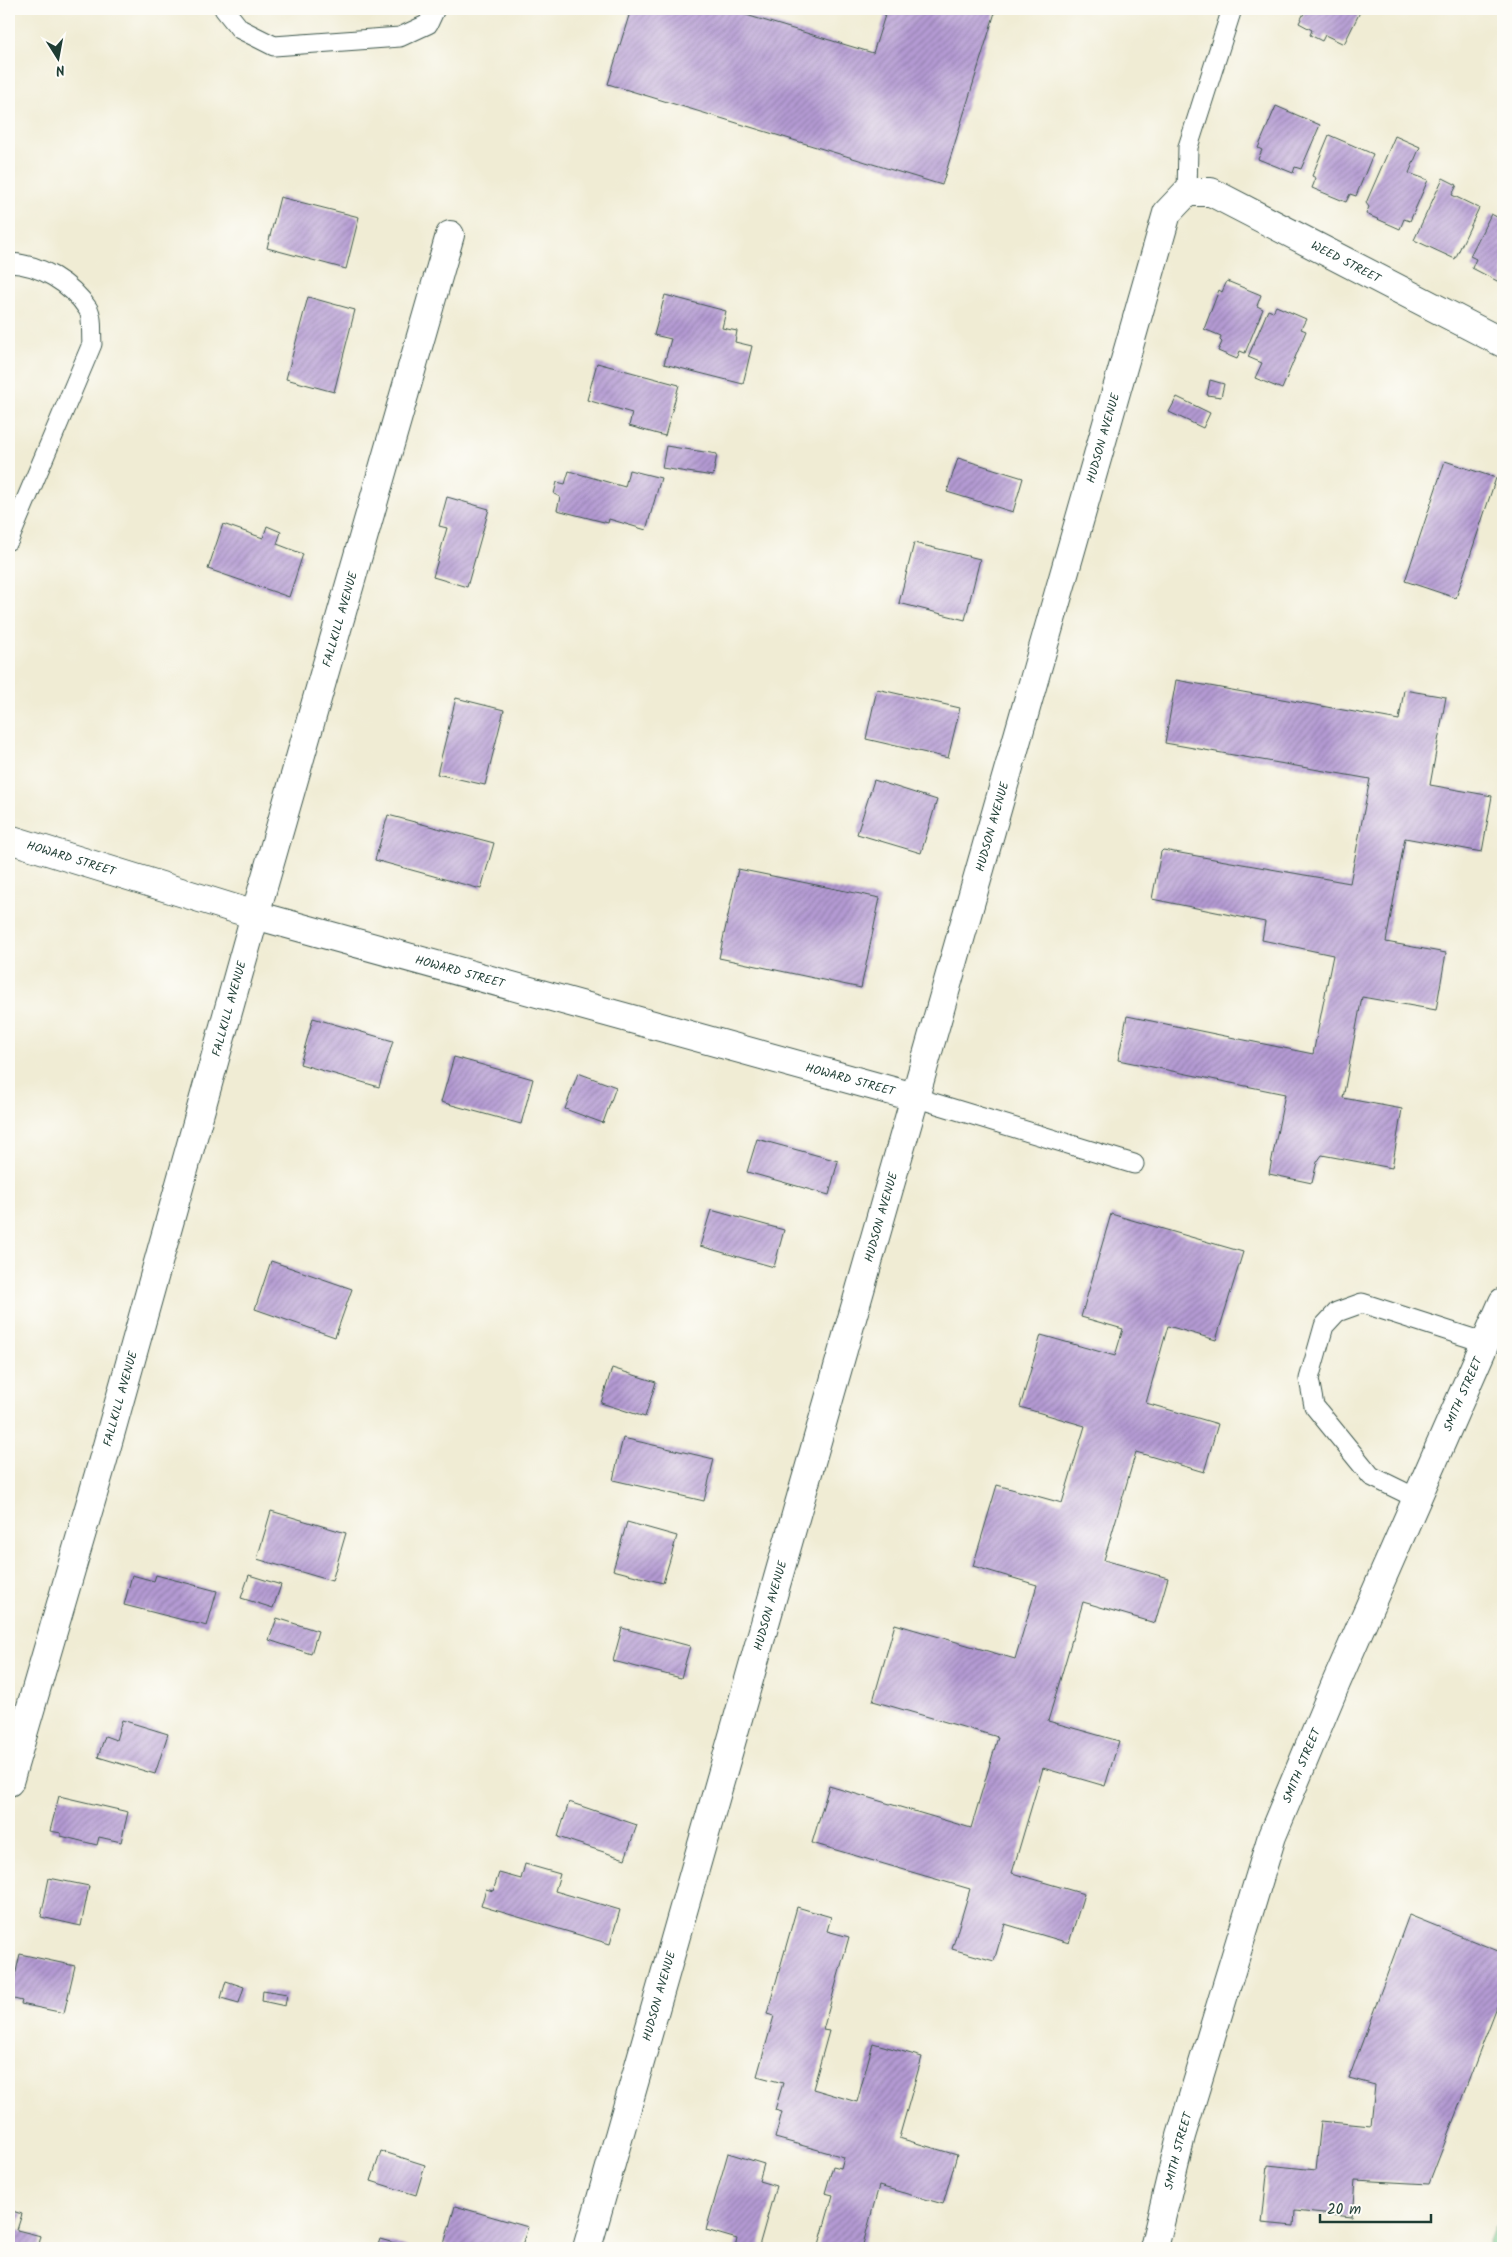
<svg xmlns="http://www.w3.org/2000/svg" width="1512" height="2257" font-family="Kalam,sans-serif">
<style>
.green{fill:#7ed091;stroke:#4e8662}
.building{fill:url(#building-hatch)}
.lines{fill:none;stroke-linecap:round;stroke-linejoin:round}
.service-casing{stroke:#3e574c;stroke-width:21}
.minor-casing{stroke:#3e574c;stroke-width:30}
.tertiary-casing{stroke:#3e574c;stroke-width:30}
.service{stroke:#fff;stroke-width:19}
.minor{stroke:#fff;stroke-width:28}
.tertiary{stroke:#fff;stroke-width:28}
.labels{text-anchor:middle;stroke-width:5;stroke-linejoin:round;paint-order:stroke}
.street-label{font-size:12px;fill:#1f3d34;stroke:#fdfcf7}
</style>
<defs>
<pattern id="building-hatch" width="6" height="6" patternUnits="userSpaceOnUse" patternTransform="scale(1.25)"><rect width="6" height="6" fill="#b49ad3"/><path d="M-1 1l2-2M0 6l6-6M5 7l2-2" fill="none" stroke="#927fac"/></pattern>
</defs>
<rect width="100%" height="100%" fill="#fdfcf7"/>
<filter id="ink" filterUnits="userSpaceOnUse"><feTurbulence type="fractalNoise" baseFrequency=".02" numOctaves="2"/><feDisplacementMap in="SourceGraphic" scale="10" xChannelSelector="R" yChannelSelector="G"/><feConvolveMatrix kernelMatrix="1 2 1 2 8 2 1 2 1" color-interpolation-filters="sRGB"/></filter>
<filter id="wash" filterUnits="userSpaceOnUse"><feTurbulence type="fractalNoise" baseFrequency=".0096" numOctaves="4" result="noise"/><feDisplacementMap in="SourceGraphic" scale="20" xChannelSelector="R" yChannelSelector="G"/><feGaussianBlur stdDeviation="1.12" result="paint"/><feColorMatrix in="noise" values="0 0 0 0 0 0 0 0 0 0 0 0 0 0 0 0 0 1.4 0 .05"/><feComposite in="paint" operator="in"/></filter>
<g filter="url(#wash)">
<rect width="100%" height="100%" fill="#f0ecd4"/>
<path class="green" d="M1503 2224V2248H1486L1494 2227Z"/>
<g id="blocks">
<path class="building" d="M631 9H726L873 53 887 9H996L942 185 608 84Z
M1306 9H1358L1361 10 1344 44 1325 35 1322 41 1310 35 1312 30 1299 23Z
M1276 106 1320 125 1301 169 1295 167 1293 173 1258 159 1262 150 1258 148Z
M1329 135 1373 154 1356 196 1350 194 1346 202 1312 188 1316 178 1312 176Z
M1395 136 1420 147 1409 173 1428 180 1410 221 1404 219 1400 229 1366 214 1369 207 1366 203Z
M1443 178 1457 185 1452 195 1479 208 1455 259 1414 240Z
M280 197 359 217 346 269 267 248Z
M1491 214 1503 220V284L1472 268 1476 259 1470 256Z
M1227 281 1261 295 1257 306 1263 309 1245 353 1240 351 1237 359 1218 351 1222 342 1220 340 1221 336 1204 329 1219 290 1222 292Z
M665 295 726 311 722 328 737 331 735 342 752 346 743 384 664 364 671 339 654 335Z
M308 297 355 310 334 392 286 379Z
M1276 306 1306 319 1301 329 1306 331 1282 389 1255 378 1262 363 1248 357 1268 310 1273 312Z
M597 363 679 385 665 436 629 426 632 413 587 400Z
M1210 380 1224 384 1221 397 1207 395Z
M1177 397 1210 413 1203 428 1169 412Z
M666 446 717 454 713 476 662 468Z
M958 458 1023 478 1013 512 947 492Z
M1445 461 1496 478 1456 598 1405 581Z
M629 470 661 478 646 530 609 519 608 523 557 510 560 497 554 494 557 482 565 484 569 471 625 487Z
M447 497 489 509 467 587 433 577 447 528 439 526Z
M223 524 263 538 267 526 281 532 277 544 303 554 289 597 208 569Z
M914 543 980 559 965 620 899 603Z
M1176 680 1399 720 1404 690 1446 697 1430 785 1492 796 1482 852 1405 838 1386 942 1446 953 1436 1010 1362 997 1343 1098 1402 1109 1392 1168 1322 1155 1317 1162 1312 1183 1269 1174 1285 1094 1118 1060 1127 1016 1313 1054 1333 955 1262 940 1265 922 1152 899 1161 852 1163 850 1350 883 1370 779 1165 743Z
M877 689 960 708 948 758 866 739Z
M456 698 504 710 485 785 437 774Z
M874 780 937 800 921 853 857 834Z
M388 815 494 843 481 889 375 860Z
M738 869 880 898 861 988 719 958Z
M313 1018 393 1041 379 1087 300 1064Z
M454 1057 533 1079 521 1124 441 1102Z
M578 1073 616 1087 603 1123 565 1109Z
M757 1139 838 1161 829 1195 747 1172Z
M711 1210 784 1230 774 1267 700 1246Z
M1111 1214 1243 1252 1216 1340 1168 1326 1146 1403 1218 1424 1204 1472 1136 1452 1104 1560 1168 1578 1155 1623 1083 1602 1048 1721 1119 1741 1105 1786 1043 1768 1012 1873 1084 1894 1069 1943 1005 1924 994 1961 952 1949 970 1889 812 1843 829 1786 971 1828 998 1737 873 1701 895 1624 1015 1659 1037 1585 973 1566 997 1485 1062 1503 1085 1426 1020 1407 1041 1335 1115 1356 1123 1329 1081 1317Z
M271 1261 352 1289 335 1337 255 1309Z
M612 1368 656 1382 645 1417 601 1403Z
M623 1438 714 1459 704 1501 613 1480Z
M271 1511 346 1533 332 1581 257 1559Z
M627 1522 677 1536 663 1583 613 1570Z
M132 1575 154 1581 156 1575 217 1591 207 1626 124 1605Z
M249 1575 281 1585 273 1608 241 1598Z
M277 1618 318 1631 311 1654 269 1640Z
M622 1628 690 1646 681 1678 613 1661Z
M122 1720 168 1734 155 1774 98 1757 105 1736 116 1740Z
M59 1796 128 1812 121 1842 99 1837 97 1845 61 1836V1833L50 1831Z
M569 1802 637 1825 625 1859 558 1837Z
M525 1864 560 1874 555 1891 620 1910 610 1944 481 1906 486 1889 493 1891 499 1873 521 1879Z
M49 1878 89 1886 81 1926 41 1917Z
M797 1907 831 1917 827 1931 849 1937 823 2030 829 2031 813 2089 857 2102 873 2043 922 2057 899 2138 957 2155 943 2204 879 2186 862 2248H818L833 2195 825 2193 833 2166 841 2168 844 2157 775 2138 782 2112 775 2110 783 2083 757 2076 774 2016 767 2014Z
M1409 1915 1503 1953V1991L1429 2184 1355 2180 1352 2217 1295 2211 1294 2226 1262 2223 1268 2165 1316 2170 1321 2121 1371 2126 1375 2085 1349 2078Z
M20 1954 75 1966 64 2013 21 2004 22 2001 10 1998Z
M226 1981 244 1987 239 2003 221 1998Z
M263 1990 287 1994 285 2006 262 2001Z
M381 2151 425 2165 416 2195 371 2181Z
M728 2153 764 2164 759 2181 776 2186 759 2246 765 2248H735L737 2239 706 2230Z
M455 2206 528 2227 521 2248H457L444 2244Z
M9 2210 22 2214 17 2230 41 2236 38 2248H9Z
M380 2239 412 2248H377Z"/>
</g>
</g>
<g filter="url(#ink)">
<use href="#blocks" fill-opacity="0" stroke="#3e574c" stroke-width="1"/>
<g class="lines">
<g class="service-casing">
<path id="service" d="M224 9 240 29 274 46 400 37 428 24 435 9
M1187 192 1188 147 1232 9
M9 263C40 264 71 283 88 309 93 317 91 335 92 344L9 540
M914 1097 1134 1164
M1416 1498 1371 1476 1314 1406 1309 1379 1324 1326 1337 1312 1362 1303 1486 1343"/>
</g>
<g class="minor-casing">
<g id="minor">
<path id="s1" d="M9 839 255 915 914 1097"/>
<path id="s2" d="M9 1782 103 1460 255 915 450 235"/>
<path id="s3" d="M587 2248 1167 213 1187 192H1211L1503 343"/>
</g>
</g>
<g class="tertiary-casing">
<g id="tertiary">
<path id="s4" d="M1154 2248 1181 2136 1272 1836 1336 1683 1503 1302"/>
</g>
</g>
<use href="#service" class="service"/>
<use href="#minor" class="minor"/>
<use href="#tertiary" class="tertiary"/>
</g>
</g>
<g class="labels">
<g class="street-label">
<text dy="4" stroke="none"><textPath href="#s3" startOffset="2321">WEED STREET</textPath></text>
<text dy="4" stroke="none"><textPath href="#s3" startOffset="1882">HUDSON AVENUE</textPath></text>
<text dy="4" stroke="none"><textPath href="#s2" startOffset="1209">FALLKILL AVENUE</textPath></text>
<text dy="4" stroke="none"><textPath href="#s3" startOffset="1478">HUDSON AVENUE</textPath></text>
<text dy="4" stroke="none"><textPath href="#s1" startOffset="65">HOWARD STREET</textPath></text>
<text dy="4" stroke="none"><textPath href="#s1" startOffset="470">HOWARD STREET</textPath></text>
<text dy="4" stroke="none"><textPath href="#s2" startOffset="804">FALLKILL AVENUE</textPath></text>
<text dy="4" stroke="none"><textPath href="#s1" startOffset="875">HOWARD STREET</textPath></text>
<text dy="4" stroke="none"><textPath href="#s3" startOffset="1072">HUDSON AVENUE</textPath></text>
<text dy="4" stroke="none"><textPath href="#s4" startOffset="910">SMITH STREET</textPath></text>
<text dy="4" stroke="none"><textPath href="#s2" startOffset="399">FALLKILL AVENUE</textPath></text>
<text dy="4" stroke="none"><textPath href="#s3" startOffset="668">HUDSON AVENUE</textPath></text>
<text dy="4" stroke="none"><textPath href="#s4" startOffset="505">SMITH STREET</textPath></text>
<text dy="4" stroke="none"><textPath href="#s3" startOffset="262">HUDSON AVENUE</textPath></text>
<text dy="4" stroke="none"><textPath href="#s4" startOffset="100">SMITH STREET</textPath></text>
</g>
</g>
<rect width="1512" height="2257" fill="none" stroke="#fdfcf7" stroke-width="30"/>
<g transform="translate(58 58) rotate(169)" stroke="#fdfcf7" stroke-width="4" paint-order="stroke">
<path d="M0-4L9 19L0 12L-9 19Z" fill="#1f3d34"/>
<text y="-8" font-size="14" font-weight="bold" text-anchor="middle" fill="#1f3d34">N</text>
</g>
<path d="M1320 2214v8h111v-8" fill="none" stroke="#1f3d34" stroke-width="2.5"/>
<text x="1327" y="2214" font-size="15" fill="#1f3d34" stroke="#fdfcf7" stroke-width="4" paint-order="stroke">20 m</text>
</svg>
